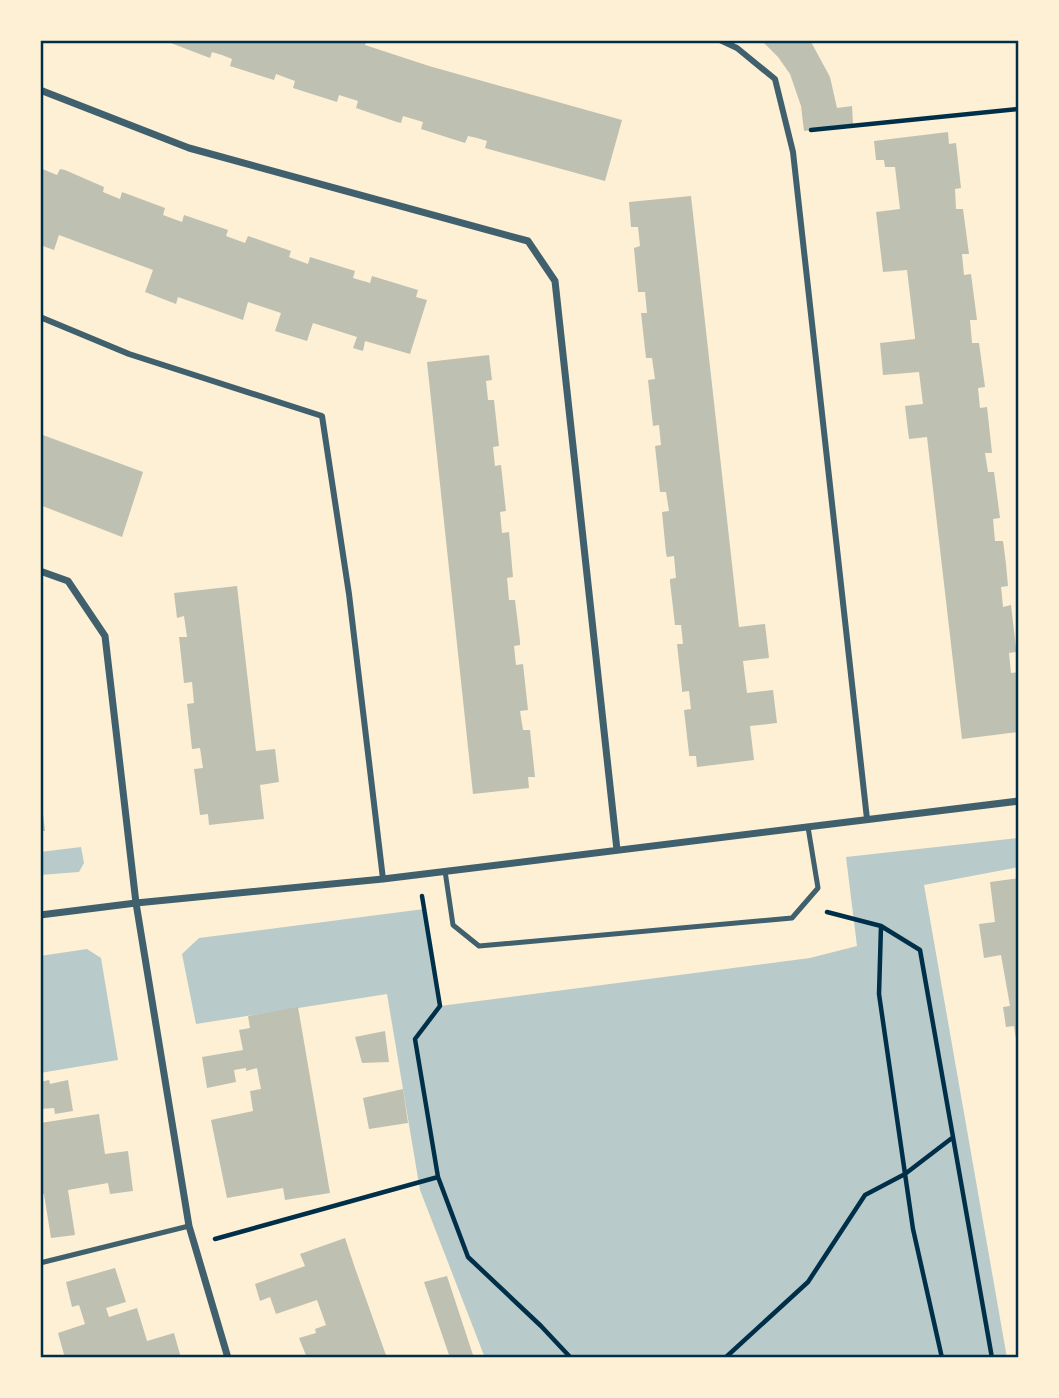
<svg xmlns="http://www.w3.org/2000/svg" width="1059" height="1398" font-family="'Sofia Sans Condensed',sans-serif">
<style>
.green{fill:#b9caca}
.building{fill:#bec0b2}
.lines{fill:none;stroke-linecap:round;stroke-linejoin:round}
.path{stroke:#003049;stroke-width:4.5}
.service{stroke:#3f606c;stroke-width:5}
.pedestrian{stroke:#3f606c;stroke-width:6}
.minor{stroke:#3f606c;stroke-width:7}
.neatline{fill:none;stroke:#003049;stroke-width:2.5}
</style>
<rect width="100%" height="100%" fill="#fdf0d5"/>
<path class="green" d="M1019 838V867L924 885 1007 1358H485L420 1190 387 994 196 1024 182 954 199 938 424 909 440 1006 810 958 857 946 846 857Z
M81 847 84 863 79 872 40 875V852Z
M87 949 101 958 118 1060 40 1073V956Z"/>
<path class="building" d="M163 40H367L365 45 429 66 622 120 605 181 485 148 487 141 477 138 468 136 465 143 421 129 423 122 403 116 401 123 397 122 356 108 358 101 339 95 337 102 293 88 295 81 276 74 274 80 230 66 232 59 222 55 212 52 210 58Z
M761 40H810L830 77 837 108 852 106 853 125 804 131 801 106 790 74 778 57Z
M948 132 949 144 956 143 961 188 955 189 956 209H963L969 254H962L964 275 971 274 977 320H970L972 343H979L985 387 978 388 980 408 987 407 992 453H985L988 472H994L1000 518 993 519 995 541H1003L1006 564 1008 586 1001 587 1002 596 1003 607 1011 605 1016 648V652L1009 653 1011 673 1019 672V677L1018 732 962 739 927 437 909 439 905 406 923 404 919 372 883 375 880 343 915 339V337L907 270 883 272 876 212 900 209 895 167H885L884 160H876L874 141Z
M40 168 57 175 60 169 65 170 104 187 103 192 120 199 122 192 165 208 163 215 182 222 184 215 228 230 226 236 245 243 248 236 291 251 289 257 308 264 310 257 355 271 353 278 370 283 372 276 418 290 416 297 427 300 410 354 365 341 363 351 353 348 357 337 313 323 307 341 275 331 281 313 248 302 243 320 178 297 176 304 145 292 153 270 59 235 54 250 40 245Z
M691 196 739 627 765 624 769 658 743 661 747 693 773 690 777 723 750 726 754 760 697 767 696 756H689V754L684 710 691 709 689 691 682 692V689L677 644H683L682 634 681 625H675L670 582V579L676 578 674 556 667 557 666 553 662 512 669 511 666 492H660L655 446 661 445 659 425 653 426 648 380 655 379 652 358H646L641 313H647L645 292H638L634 248 640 246 639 236 638 227H631L629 202Z
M489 355 492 380 486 381 488 400H494L499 446 493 447 495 466 501 465 506 511 500 512 501 522 502 533 509 532 513 577 507 578 509 600H515L520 641V645L514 646 516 665 523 664 528 710 520 711 523 730H530L535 777H528L529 788 473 794 427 362Z
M40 434 143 472 122 537 40 505Z
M237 586 256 751 275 749 279 782 260 785 264 819 209 825 208 814 200 815 194 769 203 768 200 748 192 749 187 704 194 703 192 682 184 683 179 637H187L184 616 177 618 174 593Z
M40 805H42L45 831H40Z
M1019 878V1046H1017L1014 1026 1006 1027 1003 1007 1010 1006 1001 955 984 958 979 924 995 922 990 882Z
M298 1007 330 1193 285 1200 283 1188 227 1198 211 1120 253 1111 250 1091 261 1089 259 1079 257 1068 246 1071V1068L234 1070 236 1082 207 1088 202 1057 243 1050 239 1030 250 1028 248 1016Z
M385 1031 389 1062 362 1063 355 1037Z
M49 1080 50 1084 68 1080 73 1111 55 1114 54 1108 40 1109V1082Z
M403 1089 408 1123 369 1129 363 1098Z
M99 1114 105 1154 128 1151 133 1191 110 1194 108 1183 68 1190 75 1235 51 1238 44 1194 40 1195V1123Z
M345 1238 355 1268 387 1358H307L299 1338 316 1333 315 1329 326 1325 317 1300 276 1314 270 1297 260 1301 255 1284 305 1266 300 1254Z
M115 1268 126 1302 106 1308 109 1317 137 1308 147 1341 174 1333 181 1358H65L58 1333 85 1324 79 1305 72 1307 66 1282Z
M447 1276 474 1358H450L424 1282Z"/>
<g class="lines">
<path class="path" d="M811 130 1019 109
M422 896 440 1006 415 1039 438 1177 468 1257 541 1326 571 1358
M827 912 881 926 879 994 913 1229 942 1358
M881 926 920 950 992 1358
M215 1239 438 1177
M725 1358 808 1282 865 1195 905 1174 952 1138"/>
<path class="service" d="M445 871 453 925 479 946 792 918 818 888 808 827
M40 1263 189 1226"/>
<path class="pedestrian" d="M720 40 737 48 775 79 793 152 867 819
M40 317 129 354 322 416 349 594 383 879"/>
<path class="minor" d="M40 90 189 148 528 241 555 281 617 850
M40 571 68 581 105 636 136 903 189 1226 228 1358
M40 915 136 903 383 879 1019 801"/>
</g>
<rect width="1059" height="1398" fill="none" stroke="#fdf0d5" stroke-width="84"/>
<rect x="42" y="42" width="975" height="1314" class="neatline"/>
</svg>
